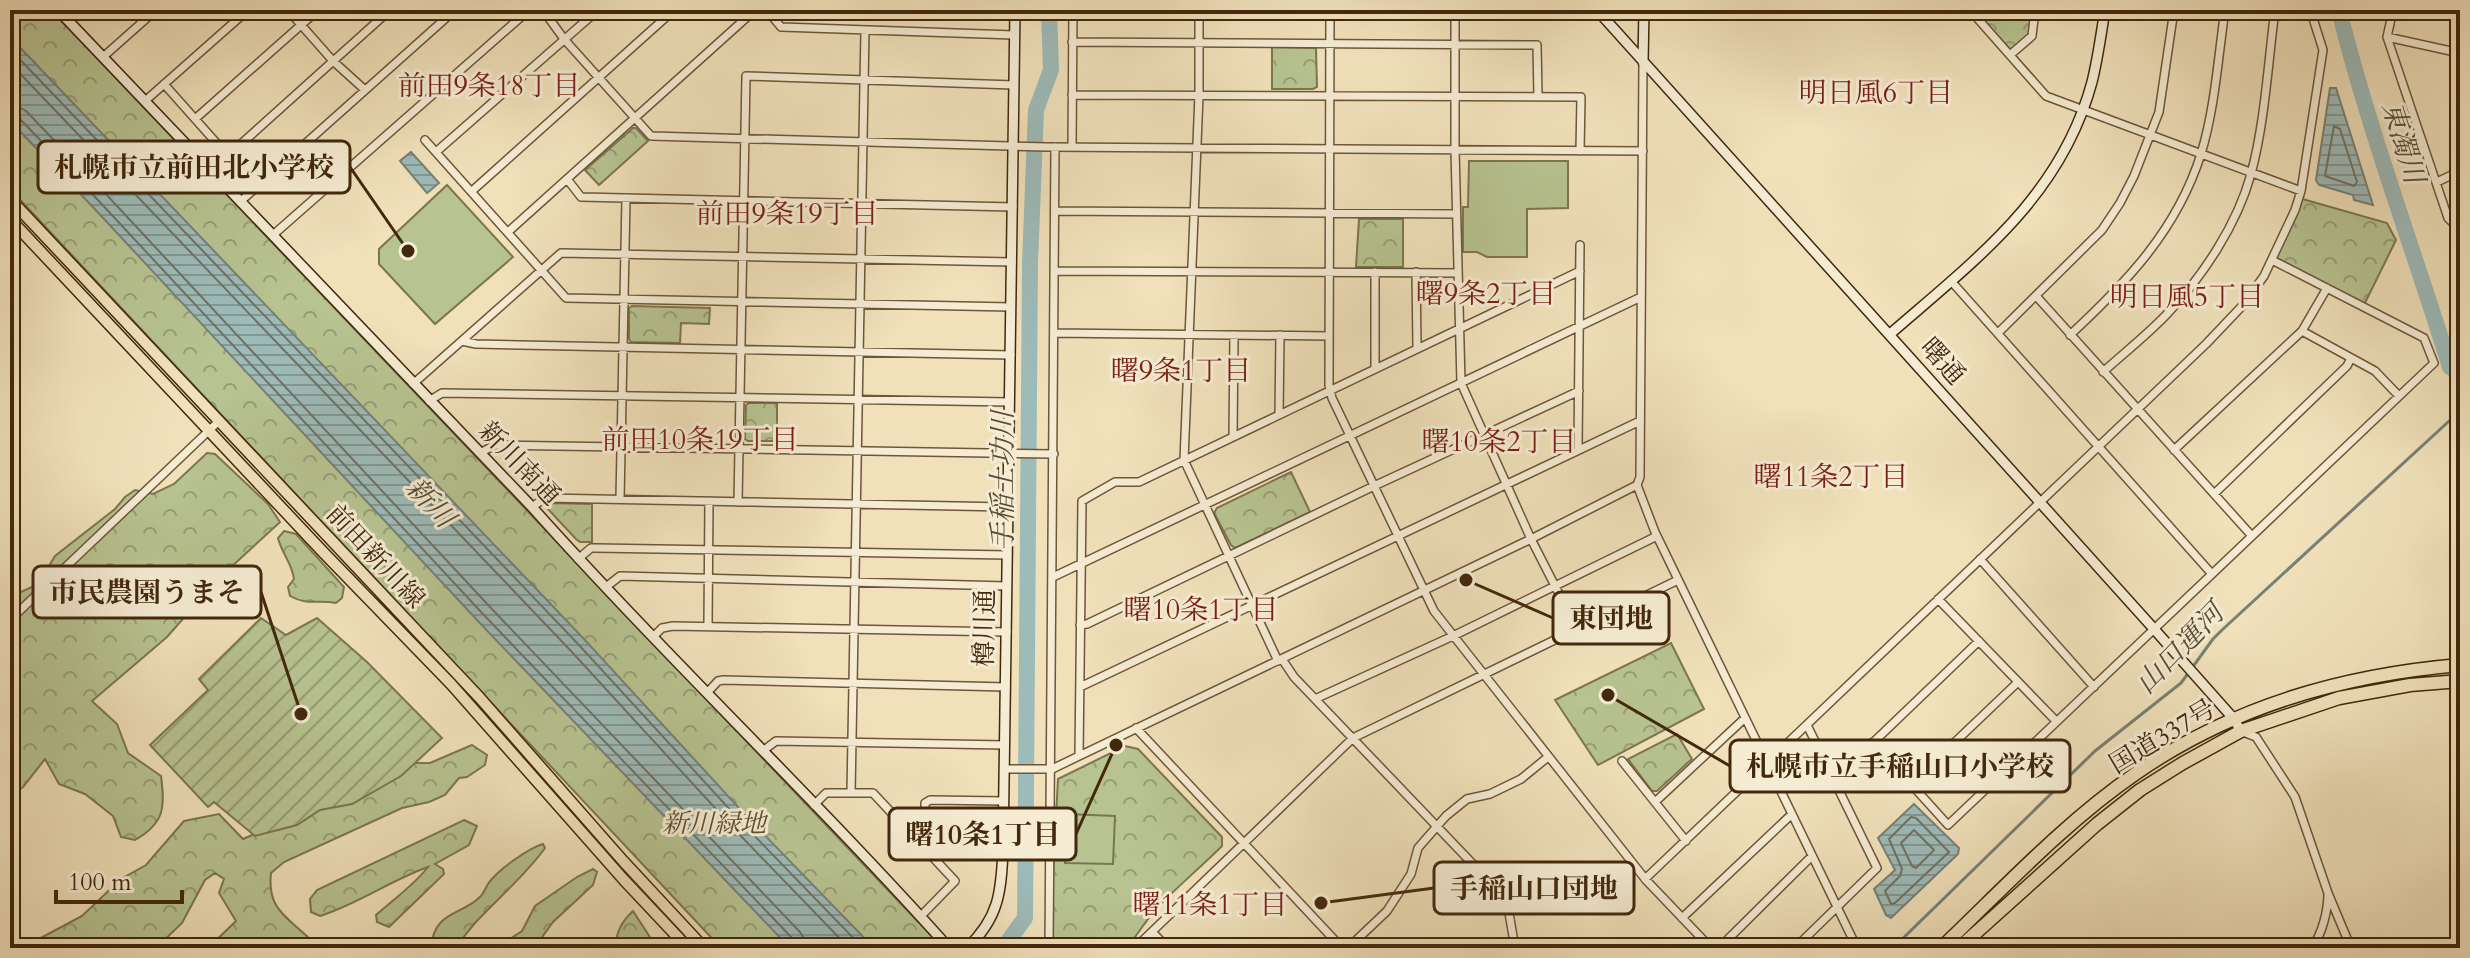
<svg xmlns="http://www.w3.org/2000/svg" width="2470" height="958" font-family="Cardo,'Noto Serif JP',serif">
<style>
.forest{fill:url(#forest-crowns);stroke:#7c764f;stroke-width:2}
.garden{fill:url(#garden-furrows);stroke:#7c764f;stroke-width:2}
.pitch{fill:#b7c391;stroke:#7c764f;stroke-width:2}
.water{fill:url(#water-rules);stroke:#798074;stroke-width:2}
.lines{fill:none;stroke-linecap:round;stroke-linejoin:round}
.shore{stroke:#707263;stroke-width:2}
.stream{stroke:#798074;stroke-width:3}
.river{stroke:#9dbbb9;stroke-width:16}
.street-casing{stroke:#6e5638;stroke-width:10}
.secondary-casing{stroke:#42280d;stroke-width:12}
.primary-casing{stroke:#42280d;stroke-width:13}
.highway-casing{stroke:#42280d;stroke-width:15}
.street{stroke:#f5ecd3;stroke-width:7}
.secondary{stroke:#f5ecd3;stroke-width:9}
.primary{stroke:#f0e1bb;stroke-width:10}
.highway{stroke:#f0e1bb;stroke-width:12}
.labels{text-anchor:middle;stroke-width:6;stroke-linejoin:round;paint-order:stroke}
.street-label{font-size:26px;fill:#42280d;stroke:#f5ecd3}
.park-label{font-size:26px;font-style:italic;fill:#5f4f2e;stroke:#f5ecd3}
.neighbourhood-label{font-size:28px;fill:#7a1f14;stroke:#f5ecd3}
.water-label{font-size:28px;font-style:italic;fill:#594d38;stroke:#f5ecd3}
.leader{fill:none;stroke:#42280d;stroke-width:3}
.callout-dot{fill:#42280d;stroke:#f5ecd3;stroke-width:3}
.callout{fill:#f5ecd3;stroke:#42280d;stroke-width:3}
.callout-label{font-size:28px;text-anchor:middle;font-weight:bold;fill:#42280d}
</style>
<defs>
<pattern id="forest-crowns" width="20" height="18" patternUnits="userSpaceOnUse" patternTransform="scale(2)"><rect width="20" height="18" fill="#b7c391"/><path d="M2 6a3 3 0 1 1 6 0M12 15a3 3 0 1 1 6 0" fill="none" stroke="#969e75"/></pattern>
<pattern id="garden-furrows" width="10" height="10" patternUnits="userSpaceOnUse" patternTransform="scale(2)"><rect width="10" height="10" fill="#b7c391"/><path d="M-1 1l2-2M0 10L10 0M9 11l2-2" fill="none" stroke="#969e75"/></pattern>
<pattern id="water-rules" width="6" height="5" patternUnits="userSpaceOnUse" patternTransform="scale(2)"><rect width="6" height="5" fill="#9dbbb9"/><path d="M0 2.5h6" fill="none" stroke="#829895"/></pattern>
</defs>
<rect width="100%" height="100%" fill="#f0e1bb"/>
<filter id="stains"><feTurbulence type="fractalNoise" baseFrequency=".0025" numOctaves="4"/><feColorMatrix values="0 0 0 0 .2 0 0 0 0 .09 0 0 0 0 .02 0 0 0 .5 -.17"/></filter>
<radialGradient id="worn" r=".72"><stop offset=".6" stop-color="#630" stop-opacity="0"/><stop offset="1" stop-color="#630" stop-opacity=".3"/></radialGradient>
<path class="forest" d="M10 10H51L943 948H721L10 189Z
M1970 10H2035L2032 36 2010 55Z
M1272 47 1316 48 1317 87 1313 89H1272Z
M633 128H636L648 141 599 185 585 170Z
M2299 198 2387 223 2396 240 2363 307 2272 260Z
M1359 219H1403V267H1356Z
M632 306 710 308 709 324 681 323 680 343 631 342 629 339V308Z
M749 403H777V441H748L745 439 746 405Z
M207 453 215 454 268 504 280 522 217 580 167 637 92 701 117 724 128 753 161 776C165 807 165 823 135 840L121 837 113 816 85 794 59 784 45 759 23 787 10 797V597L32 587 46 571 55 556 115 509 125 497 135 490 153 494 174 484Z
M1291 472 1310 512 1235 548 1231 545 1214 513 1217 508Z
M548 503 592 504V542H580L576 539 546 507Z
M284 531 296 534 344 587 342 598 336 603C318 599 308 606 290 596L288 587 294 579C292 563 282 554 278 538Z
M1671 643 1704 709 1598 765 1555 700Z
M1677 734 1692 759 1657 791H1652L1628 759Z
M472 745 487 755 485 765 467 777 459 778 445 795 429 802 402 808 284 862 271 873C267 909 286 916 310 939V948H208L236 921 219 893 224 879 215 873 205 880 182 923 156 948H22L82 916 121 879 146 865 184 821 219 814 243 839 312 809 401 763H430Z
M1125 746 1138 749 1222 837V846C1201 867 1178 886 1157 908 1145 921 1138 935 1126 948H1049L1058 779Z
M464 820 477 826 469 845 435 864 443 869 444 874 389 927 377 922 376 915C394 899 414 885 428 867 391 880 358 904 320 916L311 912 310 899 317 890Z
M543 844 545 848C525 876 498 898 475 923 467 932 462 941 453 948H431C434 910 462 916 481 896 485 891 487 884 491 880 501 868 529 848 543 844Z
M593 869 597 872 593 885 553 922 540 940 539 948H496L522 931 535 906 577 877Z
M633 911 657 948H617C614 934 623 920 633 911Z"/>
<path class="garden" d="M261 618 286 635 317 618 367 662 442 738 401 776 352 804 320 810 297 825 255 836 214 802 208 807 150 745 208 690 199 679Z"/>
<path class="pitch" d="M1469 161H1568V208L1527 209V257H1487L1477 252H1463V207H1468Z
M447 185 513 257 435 324 379 264V249Z
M1067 814 1115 816 1113 864 1065 863Z"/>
<path class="water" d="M10 37 584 639 750 820 874 948H790L477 620 91 205 10 121Z
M2330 88H2336L2373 205 2354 200 2353 195 2319 185 2316 180Z
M411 152 439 183 427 193 400 161Z
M1914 804 1959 848 1958 854 1891 918 1886 915 1874 889 1895 870 1878 838Z"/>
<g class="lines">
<path class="shore" d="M10 49 578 644 744 825 863 948
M10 63 571 651 737 832 849 948
M10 106 19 107 26 111 104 192 490 607 800 932 805 940 806 948
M10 116 19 118 97 199 483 614 793 939 796 948
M2334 126 2340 129 2357 182 2354 186 2325 176Z
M1911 817 1916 818 1949 852 1895 903 1891 904 1885 891 1900 876 1902 869 1889 839Z
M1914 830 1934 850 1916 868 1912 866 1901 843Z"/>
<path class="stream" d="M1893 948 2095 751 2181 683 2213 639 2222 630 2460 411"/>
<path class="river" d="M2339 10C2369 131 2413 248 2450 367L2460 374
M1003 948 1025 918 1030 263 1036 110 1051 70 1049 10"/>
<g class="street-casing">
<path id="street" d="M288 10 333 61 365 90
M543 10 564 39 651 136 1047 147 1643 151
M767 10 781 27 1014 35
M1199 10V95L1184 460 1278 661
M1330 10 1329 385 1332 398 1434 611 1646 880 1711 948
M1455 10V150L1461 383 1531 539 1577 629
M1970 10 2046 96 2301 191
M2393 10 2387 37 2448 218 2460 230
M2387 37 2460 53
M1072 42 1537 45 1538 96
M2456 52 2460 78
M2010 55 2032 36 2035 10
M103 57 156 10
M164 84 228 156
M1072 95 1581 97 1580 151
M145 101 248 10
M195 119 318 10
M425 140 566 298 1011 307
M1072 147 1073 10
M436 152 598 10
M211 171 390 10
M567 179 581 197 1013 207
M2437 182 2460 171
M472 191 674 10
M241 201 455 10
M1055 211 1456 214
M508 232 755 10
M273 235 529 10
M1055 271 1458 273
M1416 272 1417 348
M1951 281 2211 573
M2037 297 2251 535
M2302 331 2375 371 2399 396
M1054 333 1329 336
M1998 333 2102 230 2120 203 2134 176 2159 112 2174 10
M2070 335C2127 282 2177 230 2201 154 2215 108 2218 58 2225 10
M462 341 476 344 1011 355
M1375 369V272
M2103 372C2124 353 2147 335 2167 314 2203 276 2237 225 2251 174 2265 122 2268 63 2275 10
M413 384 561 253 1012 262
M429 401 442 393 1010 402
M1279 415 1280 335
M1233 437 1234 335
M1578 449 1580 245
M2174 450 2302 331 2327 288
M480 453 495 445 1054 454
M1637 485 1655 532 1857 948
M2214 494 2347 366 2351 358
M620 499 626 198
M738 502 746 76 1014 85
M532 507 545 498 1007 507
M578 559 591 548H596L1007 555
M1980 559 2094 687
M1053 577 1641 297
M606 587 620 576 1007 586
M1938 599 2056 721
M10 620 219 421
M1080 625 1087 624 1374 486 1579 391
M708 626 709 501
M654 636 662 628 673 626 1007 632
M1282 659 1294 677 1490 882 1509 913 1515 948
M1080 687 1640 421
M707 693 718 681 723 680 1006 687
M1315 699 1453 636 1657 536
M1136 728 1342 948
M2243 732 2256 737 2295 797 2328 893 2351 948
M1873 742 1948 825 2434 363 2424 338 2272 260
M764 750 776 741 1005 745
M1079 756 1082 501 1115 482H1139L1580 271
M1622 761 1686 841
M1004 769H1052L1531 539 1637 485 1640 477 1643 62
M1834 780 1979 641
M1911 784 2018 682
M851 793 865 30
M1655 802 1745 718
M814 805 826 793H873L955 881 921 916
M1003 851 962 849 925 811V803L930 800 1004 801
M1645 879 2206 344 2244 304 2264 276 2295 210 2301 191 2323 50 2311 12 2301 10
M1682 918 1792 814
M1152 932 1168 948
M1049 948 1055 147
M1135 948 1353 738 1678 580
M1348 948 1387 911 1411 874 1418 848 1446 816 1467 799 1490 794 1521 779 1548 757
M1719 948 1812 856
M1795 948 1877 868 1807 725
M2311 948C2322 936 2328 910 2328 894"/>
</g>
<g class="secondary-casing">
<path id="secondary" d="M58 10 532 507C667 658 814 797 949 948
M1597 10 2154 629 2233 718 2241 731
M1643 62 1644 10
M1890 334C1975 260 2061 197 2092 82 2098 58 2101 34 2105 10
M967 948C999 918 1001 892 1003 851L1015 10"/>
</g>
<g class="primary-casing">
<path id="primary" d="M10 199 479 697 624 862 704 948
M10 219 323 552 451 684 624 880 688 948"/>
</g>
<g class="highway-casing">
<path id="highway" d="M1941 948C2003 889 2064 823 2135 774 2233 706 2343 675 2460 665
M1959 948 2097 824 2140 790 2183 763 2241 731 2339 698 2410 685 2460 681"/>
</g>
<use href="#street" class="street"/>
<use href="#secondary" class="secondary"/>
<use href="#primary" class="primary"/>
<use href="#highway" class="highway"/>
</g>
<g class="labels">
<g class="street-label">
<text transform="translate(1943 361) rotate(48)" y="9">曙通</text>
<text transform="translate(520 463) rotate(46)" y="9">新川南通</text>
<text transform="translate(376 556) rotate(47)" y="9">前田新川線</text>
<text transform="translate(984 628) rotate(-89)" y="9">樽川通</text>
<text transform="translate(2162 736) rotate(-31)" y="9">国道337号</text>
</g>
<g class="park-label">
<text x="714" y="832">新川緑地</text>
</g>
<g class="neighbourhood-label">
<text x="489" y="95">前田9条18丁目</text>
<text x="1876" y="102">明日風6丁目</text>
<text x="787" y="223">前田9条19丁目</text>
<text x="1486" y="303">曙9条2丁目</text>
<text x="2187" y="306">明日風5丁目</text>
<text x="1181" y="380">曙9条1丁目</text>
<text x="700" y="449">前田10条19丁目</text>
<text x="1499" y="451">曙10条2丁目</text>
<text x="1831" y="486">曙11条2丁目</text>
<text x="1201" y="619">曙10条1丁目</text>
<text x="1210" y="914">曙11条1丁目</text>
</g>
<g class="water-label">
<text transform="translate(2404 142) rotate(73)" y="10">東濁川</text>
<text transform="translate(1002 481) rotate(-90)" y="10">手稲土功川</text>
<text transform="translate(431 502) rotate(47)" y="10">新川</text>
<text transform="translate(2179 648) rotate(-46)" y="10">山口運河</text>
</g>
</g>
<path class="leader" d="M408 251L350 167M301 714L261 592M1466 580L1553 618M1608 695L1730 766M1116 745L1076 834M1321 903L1434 888"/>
<g class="callout-dot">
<circle cx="408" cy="251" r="8"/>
<circle cx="301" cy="714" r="8"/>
<circle cx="1466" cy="580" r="8"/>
<circle cx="1608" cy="695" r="8"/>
<circle cx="1116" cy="745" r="8"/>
<circle cx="1321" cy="903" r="8"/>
</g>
<g class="callout">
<rect x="38" y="141" width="312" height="52" rx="8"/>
<rect x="33" y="566" width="228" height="52" rx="8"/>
<rect x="1553" y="592" width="116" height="52" rx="8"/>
<rect x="1730" y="740" width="340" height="52" rx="8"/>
<rect x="889" y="808" width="187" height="52" rx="8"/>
<rect x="1434" y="862" width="200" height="52" rx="8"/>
</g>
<g class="callout-label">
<text x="194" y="177">札幌市立前田北小学校</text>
<text x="147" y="602">市民農園うまそ</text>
<text x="1611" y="628">東団地</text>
<text x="1900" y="776">札幌市立手稲山口小学校</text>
<text x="983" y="844">曙10条1丁目</text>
<text x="1534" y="898">手稲山口団地</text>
</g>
<rect width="2470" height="958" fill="none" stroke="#f0e1bb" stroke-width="40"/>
<rect x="12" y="12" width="2446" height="934" fill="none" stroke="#42280d" stroke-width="4"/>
<rect x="20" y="20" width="2430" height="918" fill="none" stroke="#42280d" stroke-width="2"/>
<path d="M56 890v12h126v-12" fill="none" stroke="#42280d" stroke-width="4"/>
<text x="68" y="890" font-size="24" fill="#42280d" stroke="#f5ecd3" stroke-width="6" paint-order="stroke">100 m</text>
<rect width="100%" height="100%" filter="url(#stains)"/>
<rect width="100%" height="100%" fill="url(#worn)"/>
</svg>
